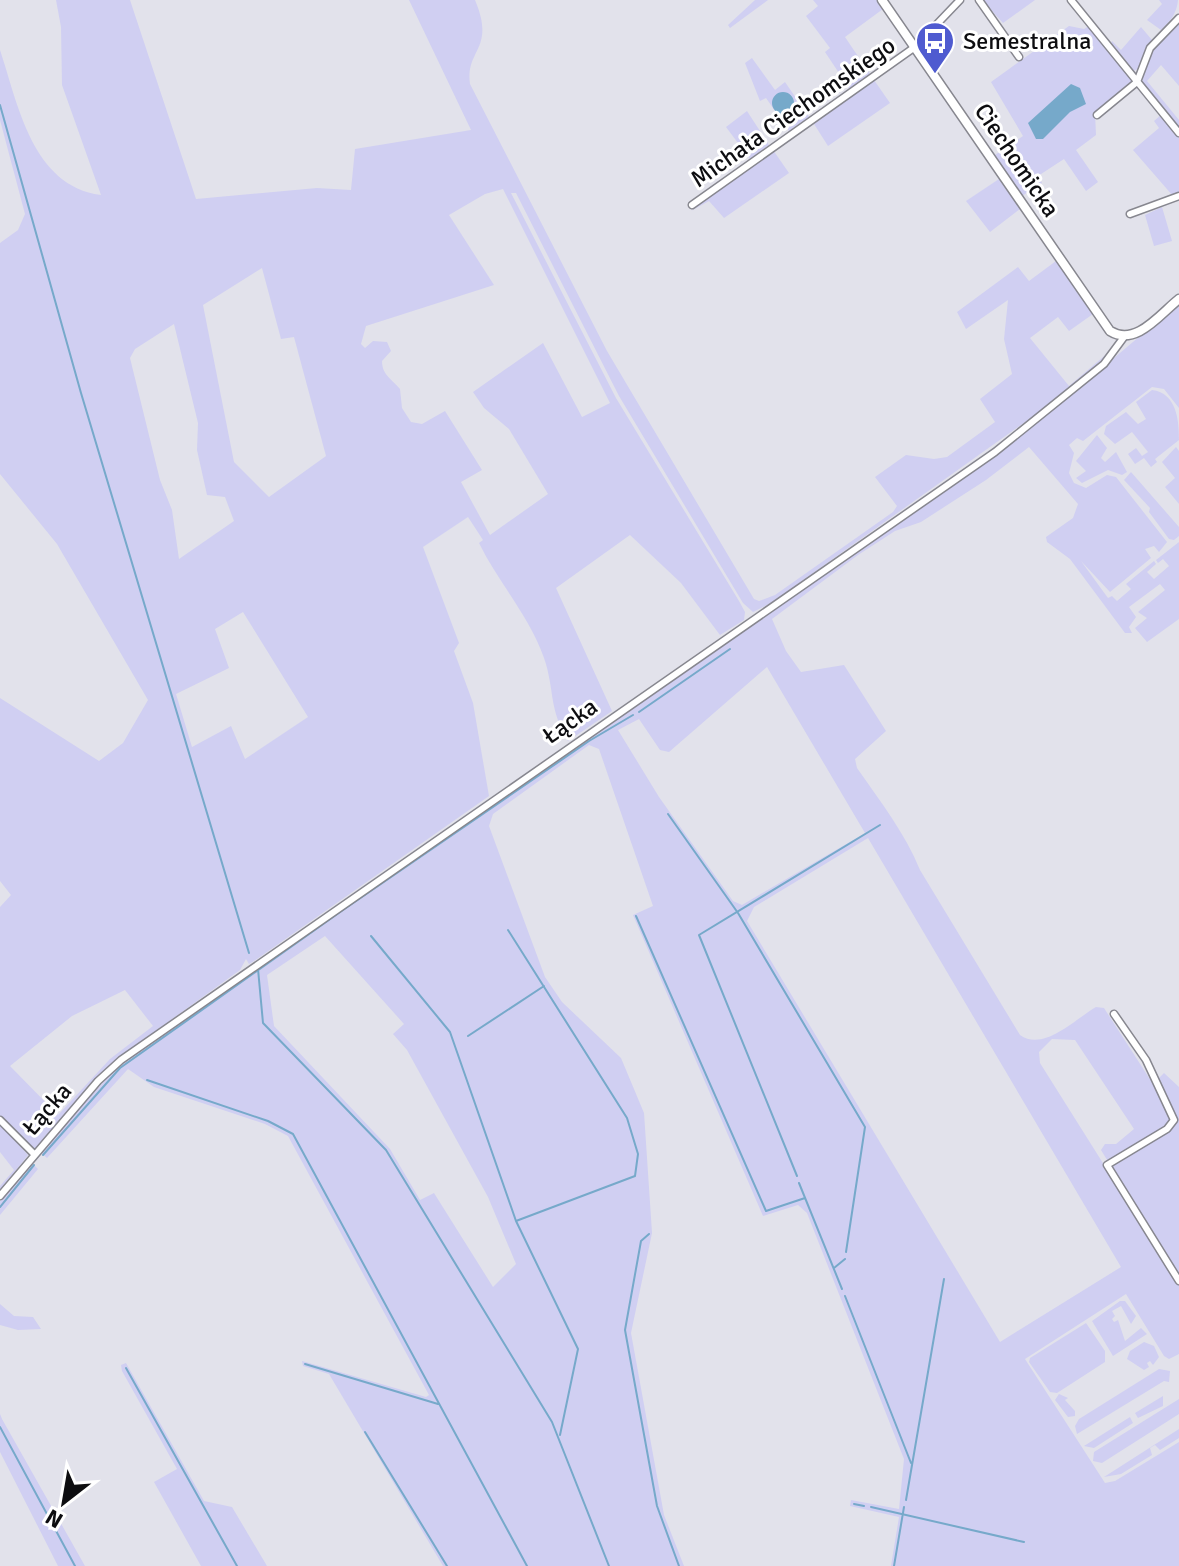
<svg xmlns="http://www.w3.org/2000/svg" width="1179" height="1566" font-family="Signika,sans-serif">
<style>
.green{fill:#d0cff2;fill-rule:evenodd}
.water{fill:#76a9ca}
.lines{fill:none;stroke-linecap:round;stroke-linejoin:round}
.stream{stroke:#76a9ca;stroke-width:2}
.minor-casing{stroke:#87878f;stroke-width:9}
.tertiary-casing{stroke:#87878f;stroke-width:11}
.minor{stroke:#fff;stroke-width:6}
.tertiary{stroke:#fff;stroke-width:8}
.labels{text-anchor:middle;stroke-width:6;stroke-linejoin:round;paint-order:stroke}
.poi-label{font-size:24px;fill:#0d0d10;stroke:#fff;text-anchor:start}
.street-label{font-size:24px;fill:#0d0d10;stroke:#fff}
</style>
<rect width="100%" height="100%" fill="#e2e2eb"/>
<path class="green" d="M56 0H130L196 199 317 188 351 190 355 149 471 130 409 0H475C496 50 465 49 470 84L607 351 754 599 759 601 775 595 893 512 897 506 875 477 906 455 934 459 947 457 995 422 980 399 1012 374 1004 339 1008 300 966 329 957 312 1018 267 1029 281 1056 261 1093 314 1069 331 1058 317 1030 338 1069 386 1116 346 1070 390 771 603 753 612 743 603 619 396 516 193H511L616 398 739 601 745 612 744 620 720 635 681 583 630 535 556 588 612 711 568 741C548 707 555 690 544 658 530 617 498 582 479 543L483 540 468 517 423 547 459 643 454 651 473 703 489 796 257 959 249 964 246 959 240 970 117 1059 35 1149 0 1117V907L11 895 0 881V698L99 761 123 743 148 700 57 544 0 474V243L18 230 25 214 0 120V50C18 104 32 186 101 195L62 85 61 27ZM503 189 610 403 582 417 543 343 473 392 484 408 509 429 548 494 490 535 461 482 482 470 445 411 422 424 411 422 402 408 400 389C392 379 382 375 382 361L391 351 387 342 373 341 365 348 361 344 366 326 494 285 449 215 485 194ZM262 268 281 339 294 337 326 456 269 497 234 462 203 305ZM174 324 198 423 197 450 207 495 225 497 234 521 179 559 172 510 160 480 130 358 135 349ZM243 612 308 717 245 759 231 726 192 747 176 694 229 668 215 629ZM125 990 153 1026 110 1059 58 1115 10 1066 72 1016Z
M755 0H768L730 28 728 25Z
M813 0H877L883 9 845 37 872 77 851 91 825 52 830 48 806 16 818 6Z
M982 0H1035L1003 23Z
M1159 0H1178C1177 13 1170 22 1161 30L1147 20 1162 4Z
M1179 23V86L1161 65 1147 81 1179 120V128C1168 116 1147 99 1143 82 1138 62 1163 33 1179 23Z
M1069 26 1084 29 1089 26 1130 77 1131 82 1095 113 1096 135 1076 150 1098 182 1086 191 1064 159 1038 176 1042 183 1022 196 995 155 1023 136 991 82Z
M1141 27 1152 40 1138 69 1133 71 1111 44 1112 41 1121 50Z
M752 58 775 90 785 82 809 117 789 131 766 98 760 101 745 63Z
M874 80 890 103 828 146 814 124Z
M747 111 769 145 750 159 726 127Z
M1161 115 1179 138V194L1173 196 1133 150 1159 128 1154 121Z
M773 150 789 173 724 218 709 201 691 211Z
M999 179 1020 209 990 232 966 201Z
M1162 207 1172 241 1154 246 1145 215Z
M1179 303V408L1164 389 1152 387 1083 441 1077 438 1069 445 1074 453 1069 473 1074 483 1086 488 1107 475 1116 477 1167 542 1159 552 1154 546 1145 549 1151 558 1110 592 1081 561 1108 598 1112 596 1117 601 1131 589 1126 584 1154 561 1156 564 1147 572 1154 579 1169 566 1163 559 1158 563 1156 560 1179 542V619L1147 642 1135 628 1147 618 1138 612 1165 590 1160 584 1129 607 1136 617 1129 627 1132 633H1125L1070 559 1047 542 1046 537 1073 518 1078 504 1029 447 986 480 921 522 895 531 858 555 772 619 786 651 801 672 844 665 886 731 855 759 857 768C880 801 905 833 920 870L1020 1035C1044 1052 1075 1019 1096 1007L1104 1008 1153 1084 1164 1073 1179 1087V1278L1101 1150 1105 1144H1116L1134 1129 1075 1040 1052 1039 1039 1052 1040 1063 1179 1284V1354L1169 1359 1164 1356 1126 1294 1025 1359 1105 1483 1115 1481 1179 1442V1566H891L899 1517 850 1506 851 1500 899 1509 904 1459 807 1213 798 1205 763 1216 633 915 653 906 599 749 589 745 493 814 489 826 545 977 562 1002 621 1058 644 1113 652 1233 631 1333 664 1515 684 1566H443L329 1374 303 1366 302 1361 426 1397 429 1395 288 1136 265 1124 154 1087 128 1069 47 1158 40 1152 121 1063 990 458 1042 419ZM767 667 865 833 742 905 733 901 659 797 618 730 639 719 660 750 669 752ZM868 838 1121 1267 1000 1342 747 921 754 907ZM325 936 404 1024 393 1034 407 1050 488 1197 516 1264 493 1287 434 1193 420 1200 390 1149 274 1026 267 975Z
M1152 390C1177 393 1179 421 1179 440L1155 459 1157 462 1151 467 1144 458 1135 464 1128 454 1136 448 1142 456 1148 452 1132 432 1115 444 1104 434 1106 426 1126 412 1138 424 1146 419 1136 402Z
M1097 435 1107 448 1101 458 1105 462 1116 452 1127 472 1122 475 1108 470 1082 483 1076 478 1086 471 1076 461Z
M1176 447 1179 451V504L1165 487 1175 478 1162 462Z
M1131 472 1179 527V536L1174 540 1169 539 1149 512 1150 508 1124 480Z
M0 1124 28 1155 0 1191V1186L14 1170 0 1152Z
M31 1162 38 1169 0 1215V1201Z
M1120 1301H1125L1136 1316 1131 1324 1121 1306 1112 1311 1115 1316 1112 1319 1114 1322 1118 1320 1125 1341 1141 1328 1147 1334 1113 1356 1092 1321Z
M0 1304 14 1316 33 1317 41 1329 18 1330 0 1325Z
M1086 1323 1105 1351V1362L1057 1393 1050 1392 1029 1362 1030 1358Z
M1144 1342 1154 1346 1159 1357 1153 1365 1150 1361 1147 1363 1149 1367 1144 1370 1127 1359 1130 1351Z
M126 1363 204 1501 232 1507 267 1566H201L154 1482 177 1469 122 1371 121 1365Z
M1159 1369 1170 1371 1169 1382 1164 1381 1077 1434 1075 1426 1079 1419Z
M1059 1394 1068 1398 1065 1400 1075 1411V1416L1068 1417 1055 1400Z
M1163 1396V1406L1138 1418 1135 1413Z
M1179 1399V1414L1102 1463 1093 1461 1094 1452Z
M0 1414 2 1419 85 1566H58L0 1452Z
M1130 1417 1133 1423 1094 1448 1084 1446Z
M1179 1429V1438L1160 1450 1155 1445 1150 1448 1152 1455 1121 1474 1104 1477Z"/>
<path class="water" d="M1071 84 1080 88 1086 104 1070 112 1043 139H1036L1028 123Z
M772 103a11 11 0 1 1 22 0a11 11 0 1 1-22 0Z"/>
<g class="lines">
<path class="stream" d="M0 105 81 393 249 953
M639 712 730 649
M668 814 738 913 865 1127 846 1252
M636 916 766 1211 805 1198
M508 930 627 1118 638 1154 635 1176 516 1221
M371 936 450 1032 516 1221 578 1349 560 1435
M258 969 263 1023 386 1150 552 1422 609 1566
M468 1036 544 986
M147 1080 268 1121 293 1134 527 1566
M43 1155 120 1068 343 910 589 741 633 715
M797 1176 699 935 880 825
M799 1183 842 1289
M0 1207 34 1165
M649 1234 641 1241 625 1330 657 1506 679 1566
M834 1268 845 1259
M845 1296 911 1463
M305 1364 438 1404
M126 1368 237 1566
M0 1427 75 1566
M365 1432 447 1566
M906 1500 944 1279
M854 1504 864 1506
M871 1507 1024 1542
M894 1566 904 1507"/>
<g class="minor-casing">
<path id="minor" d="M979 0 1019 57
M1071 0 1179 133
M1097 115 1137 82 1150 48 1179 18
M692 205 915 47 960 0
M1130 214 1179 196
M1114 1014 1146 1060 1174 1120 1167 1129 1107 1165 1179 1281
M0 1120 34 1154
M0 1196 98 1081 121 1060 995 452 1104 364 1124 337"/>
</g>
<g class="tertiary-casing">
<path id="tertiary" d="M882 0 1110 331C1136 347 1160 314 1179 299"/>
</g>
<use href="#minor" class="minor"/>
<use href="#tertiary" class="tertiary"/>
</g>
<defs>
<g id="bus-pin" transform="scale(2)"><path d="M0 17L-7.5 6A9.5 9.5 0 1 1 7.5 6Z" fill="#4f5bd0" stroke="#fff"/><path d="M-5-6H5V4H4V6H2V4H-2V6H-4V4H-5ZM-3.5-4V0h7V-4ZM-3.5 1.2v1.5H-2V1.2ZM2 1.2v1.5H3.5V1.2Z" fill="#fff"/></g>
</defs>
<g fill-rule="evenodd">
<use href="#bus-pin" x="935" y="41"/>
</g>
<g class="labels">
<g class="poi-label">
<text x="963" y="49">Semestralna</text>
</g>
<g class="street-label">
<text transform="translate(793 112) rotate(-35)" y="8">Michała Ciechomskiego</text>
<text transform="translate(1017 160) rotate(56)" y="8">Ciechomicka</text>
<text transform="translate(570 721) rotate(-35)" y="8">Łącka</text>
<text transform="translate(47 1109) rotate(-49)" y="8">Łącka</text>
</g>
</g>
<g transform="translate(64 1502) rotate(211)" stroke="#ffffff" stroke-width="6" paint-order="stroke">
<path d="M0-6L14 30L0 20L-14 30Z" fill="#0d0d10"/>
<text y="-12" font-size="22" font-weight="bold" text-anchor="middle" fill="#0d0d10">N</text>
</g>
</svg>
